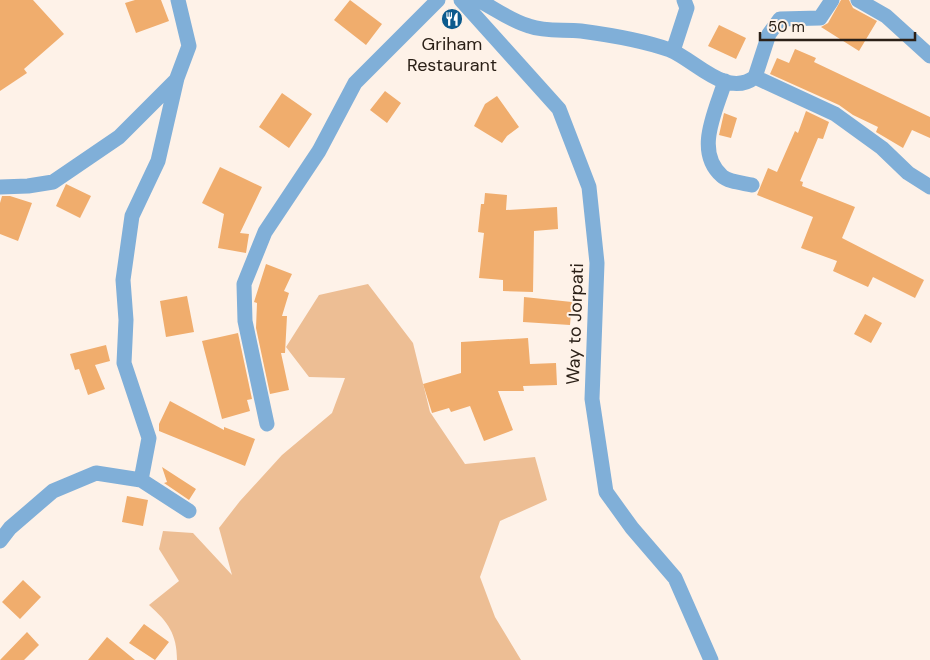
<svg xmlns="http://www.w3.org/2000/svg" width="930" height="660" font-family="'DM Sans',sans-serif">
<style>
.green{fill:#edbe94}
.building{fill:#f0ad6d}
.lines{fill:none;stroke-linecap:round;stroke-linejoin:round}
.minor{stroke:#80afd8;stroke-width:15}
.labels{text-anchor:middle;stroke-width:4;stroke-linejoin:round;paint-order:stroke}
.poi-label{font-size:18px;fill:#2b2017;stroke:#fef2e8}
.street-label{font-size:18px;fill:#2b2017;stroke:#fef2e8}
</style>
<rect width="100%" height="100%" fill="#fef2e8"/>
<path class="green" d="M368 284 413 343 430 412 465 464 535 457 547 500 500 521 480 577 495 617 521 660H177C177 634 168 622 149 605L179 581 159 549 163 531 193 533 232 575 219 528 240 501 282 455 332 413 345 378 309 377 286 347 319 295Z"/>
<path class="building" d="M0 0H33L64 34 24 69 27 73 0 91Z
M135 0H161L169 21 136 33 125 3Z
M350 0 382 24 366 45 334 20Z
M841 0H849L853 8 877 21 859 51 821 27 828 23Z
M719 25 746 38 736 59 708 46Z
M795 49 816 58 814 62 930 117V138L912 130 903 148 876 132 878 127 853 115 839 105 770 74 777 58 789 63Z
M385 91 401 103 387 123 370 110Z
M282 93 312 114 289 148 259 127Z
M497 96 519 127 507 136 502 143 474 126 485 104Z
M806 111 829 122 823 139 818 138 800 181 803 182 802 186 855 207 842 238 924 280 915 298 873 277 868 287 833 271 837 261 801 248 813 217 757 195 768 168 777 172 795 131 798 133Z
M724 113 737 118 731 138 719 135Z
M220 167 262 187 240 233 249 234 246 253 218 248 224 214 202 203Z
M66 184 91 196 80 218 56 206Z
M485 193 507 195 506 210 557 207 558 229 534 231 533 292 503 291V280L479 278 484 233 478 232 481 204H484Z
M2 196H10L32 203 18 241 0 234V203Z
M266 264 292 274 284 291 289 293 282 316H287L285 353H281L289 390 270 394 256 328 257 303 254 302Z
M187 296 194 332 166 337 160 301Z
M524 297 572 302 570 325 523 322Z
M865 314 882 323 871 343 854 334Z
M238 333 252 399 247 400 250 411 222 419 202 341Z
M528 338 530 364 556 363 557 385 523 386 524 391H498L513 430 484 441 470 406 451 412 449 408 432 413 423 384 461 373V342Z
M106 345 110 361 95 365 105 389 88 395 79 369 75 370 70 354Z
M170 401 224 430V427L255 439 245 466 159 431V424Z
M162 467 196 489 189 500 164 483 167 482Z
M127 496 148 500 143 526 122 522Z
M23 580 41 597 20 619 2 602Z
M144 624 169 642 155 660 129 643Z
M27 632 39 645 24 660H0Z
M107 637 135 660H88Z"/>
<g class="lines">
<path class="minor" d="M461 0 559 109 589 187 597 263 592 399 606 492 632 528 675 578 711 660
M478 0C494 8 511 21 529 26 546 32 564 29 581 31 611 35 642 40 670 50 695 60 727 99 755 77L769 34 780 19 820 18 832 0
M858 0 886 16 930 56
M673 51 687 8 684 0
M755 77 835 114 882 148 908 173 930 187
M725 81C716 111 694 151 722 176 728 182 744 183 752 185
M0 187 28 186 53 182 119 137 176 80
M267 424 245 321 244 284 265 232 319 151 355 83 438 0
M141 480 189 511
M0 541 10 528 53 491 96 473 141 480 149 438 124 363 126 320 123 280 132 216 158 161 177 78 189 46 178 0"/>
</g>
<defs>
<g id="restaurant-disc" transform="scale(1.125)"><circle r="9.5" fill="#0c5a8d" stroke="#fef2e8"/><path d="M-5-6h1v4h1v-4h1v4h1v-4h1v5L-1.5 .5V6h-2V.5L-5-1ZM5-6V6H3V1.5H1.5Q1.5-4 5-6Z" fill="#fff"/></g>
</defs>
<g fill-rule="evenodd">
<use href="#restaurant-disc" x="452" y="19"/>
</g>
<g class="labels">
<g class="poi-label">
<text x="452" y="50">Griham<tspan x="452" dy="21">Restaurant</tspan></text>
</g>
<g class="street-label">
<text transform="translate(575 324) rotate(-88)" y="6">Way to Jorpati</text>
</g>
</g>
<path d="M760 32v8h155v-8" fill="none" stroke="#2b2017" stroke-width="2.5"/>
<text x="768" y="32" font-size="15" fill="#2b2017" stroke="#fef2e8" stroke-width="4" paint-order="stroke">50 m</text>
</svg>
